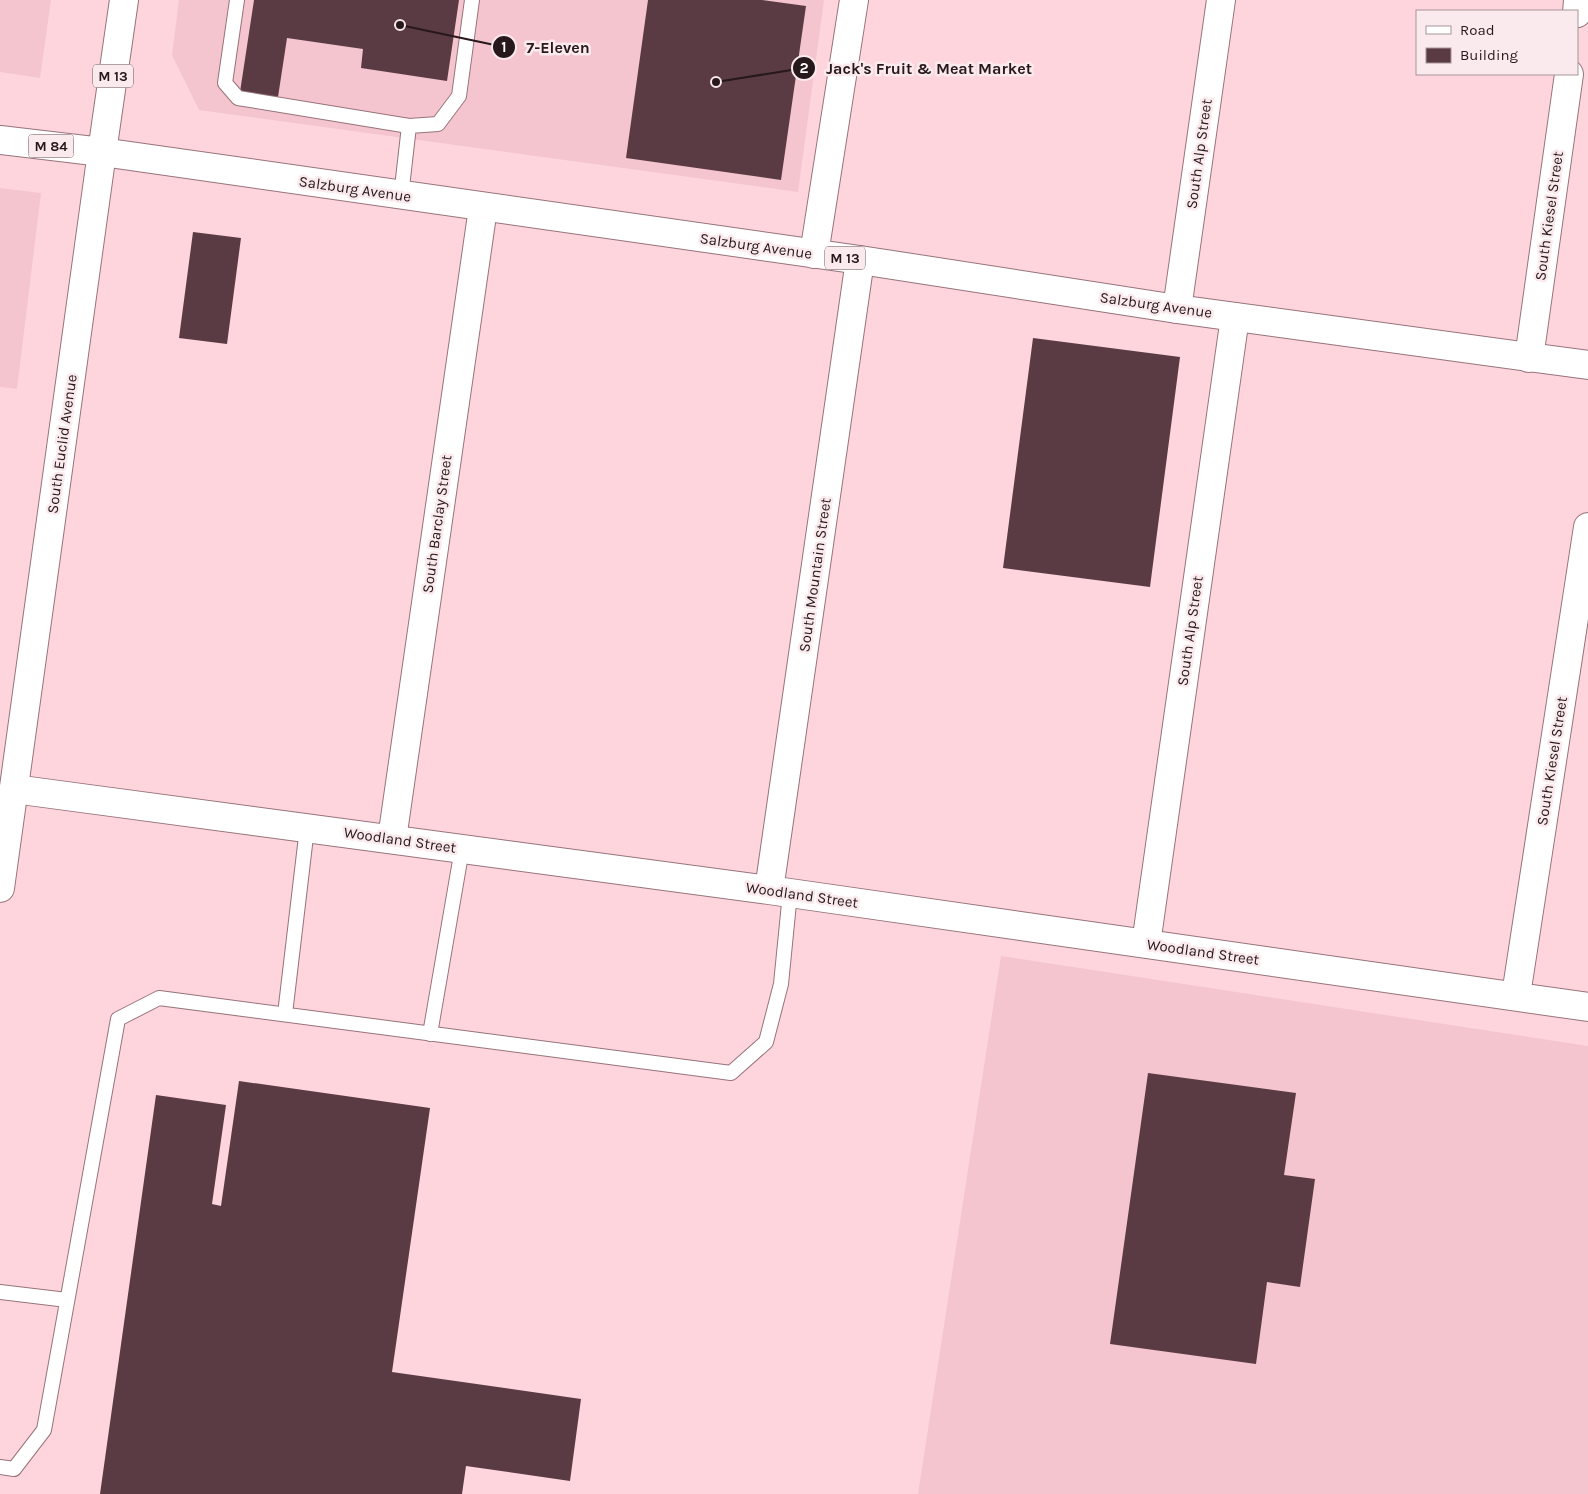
<svg xmlns="http://www.w3.org/2000/svg" width="1588" height="1494" font-family="Karla,sans-serif">
<style>
.built{fill:#f5c5cf}
.building{fill:#5b3b43}
.lines{fill:none;stroke-linecap:round;stroke-linejoin:round}
.service-casing{stroke:#97737a;stroke-width:16}
.minor-casing{stroke:#97737a;stroke-width:30}
.tertiary-casing{stroke:#97737a;stroke-width:30}
.primary-casing{stroke:#97737a;stroke-width:30}
.service{stroke:#fff;stroke-width:14}
.minor{stroke:#fff;stroke-width:28}
.tertiary{stroke:#fff;stroke-width:28}
.primary{stroke:#fff;stroke-width:28}
.labels{text-anchor:middle;stroke-width:5;stroke-linejoin:round;paint-order:stroke}
.shield{fill:#faeaed;stroke:#66575a;stroke-width:1}
.shield-label{font-size:14px;font-weight:bold;fill:#26181b}
.street-label{font-size:15px;fill:#26181b;stroke:#faeaed}
.leader{fill:none;stroke:#26181b;stroke-width:2}
.callout-dot{fill:#26181b;stroke:#faeaed;stroke-width:2}
.mark-label{font-size:15px;text-anchor:middle;font-weight:bold;fill:#fff}
.callout-label{font-size:16px;text-anchor:middle;font-weight:bold;fill:#26181b;stroke:#faeaed;stroke-width:5;stroke-linejoin:round;paint-order:stroke}
</style>
<rect width="100%" height="100%" fill="#fed5dd"/>
<path class="built" d="M0 0H51L40 78 0 72Z
M179 0H824L798 192 199 110 172 55Z
M0 188 41 193 17 389 0 387Z
M1001 956 1588 1046V1494H918Z"/>
<path class="building" d="M254 0H459L447 81 361 68 363 49 287 38 278 97 240 92Z
M648 0H762L806 6 781 180 626 158Z
M193 232 241 238 227 344 179 338Z
M1033 338 1180 357 1150 587 1003 568Z
M1148 1073 1296 1093 1284 1175 1315 1179 1300 1287 1267 1282 1256 1364 1110 1344Z
M239 1081 430 1108 392 1372 581 1399 570 1481 466 1466 462 1494H100L156 1095 226 1105 212 1204 221 1206Z"/>
<g class="lines">
<g class="service-casing">
<path id="service" d="M237 0 225 83 238 98 409 126 438 124 459 96 472 0
M401 196 409 126
M285 1014 307 828
M430 1034 462 849
M0 1292 67 1300
M0 1467 14 1469 44 1430 118 1019 159 998 731 1073 766 1042 781 984 790 893"/>
</g>
<g class="minor-casing">
<path id="minor" d="M1577 13 1578 0
M814 254 854 0
M1177 309 1221 0
M1529 358 1569 74
M14 789 769 890 1588 1007
M392 839 483 208
M769 890 860 260
M1146 944 1235 317
M1516 995 1588 527"/>
</g>
<g class="tertiary-casing">
<path id="tertiary" d="M0 888 102 152"/>
</g>
<g class="primary-casing">
<path id="primary" d="M0 140 102 152 860 260 1177 309 1588 365
M102 152 124 0"/>
</g>
<use href="#service" class="service"/>
<use href="#minor" class="minor"/>
<use href="#tertiary" class="tertiary"/>
<use href="#primary" class="primary"/>
</g>
<g class="labels">
<g class="shield">
<rect x="93" y="64.5" width="40" height="23" rx="4"/>
<rect x="28.5" y="134.5" width="45" height="23" rx="4"/>
<rect x="825" y="246.5" width="40" height="23" rx="4"/>
</g>
<g class="shield-label">
<text x="113" y="81">M 13</text>
<text x="51" y="151">M 84</text>
<text x="845" y="263">M 13</text>
</g>
<g class="street-label">
<text transform="translate(1199 154) rotate(-82)" y="5">South Alp Street</text>
<text transform="translate(355 189) rotate(8)" y="5">Salzburg Avenue</text>
<text transform="translate(1549 216) rotate(-82)" y="5">South Kiesel Street</text>
<text transform="translate(756 246) rotate(8)" y="5">Salzburg Avenue</text>
<text transform="translate(1156 305) rotate(8)" y="5">Salzburg Avenue</text>
<text transform="translate(62 444) rotate(-82)" y="5">South Euclid Avenue</text>
<text transform="translate(437 524) rotate(-82)" y="5">South Barclay Street</text>
<text transform="translate(815 575) rotate(-82)" y="5">South Mountain Street</text>
<text transform="translate(1190 631) rotate(-82)" y="5">South Alp Street</text>
<text transform="translate(1552 761) rotate(-81)" y="5">South Kiesel Street</text>
<text transform="translate(400 840) rotate(8)" y="5">Woodland Street</text>
<text transform="translate(802 895) rotate(8)" y="5">Woodland Street</text>
<text transform="translate(1203 952) rotate(8)" y="5">Woodland Street</text>
</g>
</g>
<path class="leader" d="M400 25L504 47M716 82L804 68"/>
<g class="callout-dot">
<circle cx="400" cy="25" r="5"/>
<circle cx="716" cy="82" r="5"/>
<circle cx="504" cy="47" r="12"/>
<circle cx="804" cy="68" r="12"/>
</g>
<g class="mark-label">
<text x="504" y="52">1</text>
<text x="804" y="73">2</text>
</g>
<g class="callout-label">
<text x="558" y="53">7-Eleven</text>
<text x="929" y="74">Jack's Fruit &amp; Meat Market</text>
</g>
<rect x="1416" y="10" width="162" height="65" fill="#faeaed" stroke="#a59699"/>
<rect x="1426" y="26" width="25" height="8" fill="#ffffff" stroke="#a59699"/>
<text x="1460" y="35" font-size="15" fill="#26181b">Road</text>
<rect x="1426" y="48" width="25" height="15" fill="#5b3b43" stroke="#a59699"/>
<text x="1460" y="60" font-size="15" fill="#26181b">Building</text>
</svg>
